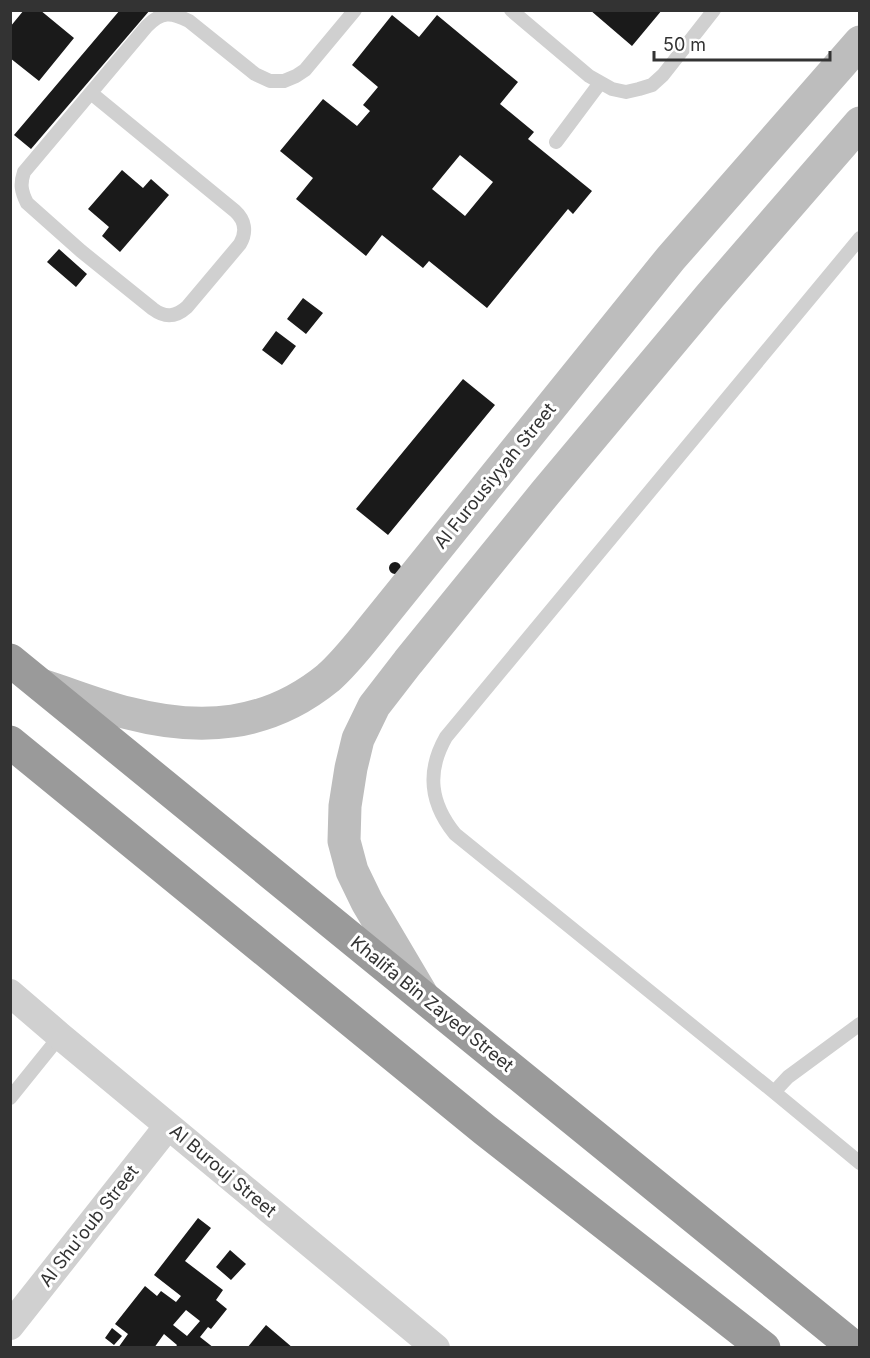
<svg xmlns="http://www.w3.org/2000/svg" width="870" height="1358" font-family="Inter,sans-serif">
<style>
.building{fill:#1a1a1a;fill-rule:evenodd}
.lines{fill:none;stroke-linecap:round;stroke-linejoin:round}
.lane{stroke:#d0d0d0;stroke-width:14}
.street{stroke:#d0d0d0;stroke-width:28}
.secondary{stroke:#bdbdbd;stroke-width:33}
.highway{stroke:#9a9a9a;stroke-width:33}
.labels{text-anchor:middle;stroke-width:6;stroke-linejoin:round;paint-order:stroke}
.street-label{font-size:18px;fill:#333;stroke:#fff}
</style>
<rect width="100%" height="100%" fill="#fff"/>
<path class="building" d="M24 10H40L74 38 39 81 10 58V27Z
M120 10H150L31 149 14 135Z
M590 10H662L632 46Z
M392 15 419 37 437 15 518 82 500 104 534 132 528 139 592 191 573 214 568 209 487 308 429 261 423 268 382 235 366 256 296 199 313 178 280 151 323 99 357 126 370 111 363 105 378 87 352 65ZM460 155 493 182 465 216 432 189Z
M122 170 143 188 151 179 169 195 120 252 102 236 109 227 88 209Z
M59 249 87 274 76 287 47 262Z
M303 298 323 313 306 334 287 319Z
M276 331 296 346 282 365 262 350Z
M463 379 495 405 388 535 356 509Z
M389 568a6 6 0 1 1 12 0a6 6 0 1 1-12 0Z
M198 1218 211 1228 185 1261 223 1290 216 1300 227 1309 211 1329 208 1327 200 1337 214 1348H175L177 1345 164 1334 154 1348H118L128 1334 115 1324 145 1286 157 1296 161 1291 176 1302 181 1296 154 1275ZM186 1310 200 1321 187 1336 173 1325Z
M230 1250 246 1264 231 1280 216 1267Z
M266 1325 293 1348H247Z
M112 1328 122 1336 114 1345 105 1338Z"/>
<g class="lines">
<path class="lane" d="M511 10 589 76 612 89 626 92 639 89 652 85 663 75 714 10
M91 93 235 211C245 220 247 232 240 244L187 307C176 317 165 318 153 309L81 251 27 203C21 191 20 184 24 172L147 26C162 11 171 12 189 21L255 74 270 81H284L296 76 305 70 355 10
M556 142 600 83
M860 238 446 737C426 772 430 803 455 834L774 1092 860 1163
M774 1092 788 1077 860 1024
M10 1098 60 1036"/>
<path class="street" d="M10 993 60 1036 436 1348
M10 1326 168 1126"/>
<path class="secondary" d="M41 685C70 694 99 706 128 713 201 732 268 727 328 678 344 664 358 646 371 630L671 258 860 42
M422 995 367 902 352 871 344 841 345 806 351 768 358 739 374 706 408 662 546 492 710 296 860 123"/>
<path class="highway" d="M10 660 423 997 855 1348
M10 742 485 1130 764 1348"/>
</g>
<g class="labels">
<g class="street-label">
<text transform="translate(495 476) rotate(-51)" y="6">Al Furousiyyah Street</text>
<text transform="translate(432 1004) rotate(39)" y="6">Khalifa Bin Zayed Street</text>
<text transform="translate(223 1171) rotate(40)" y="6">Al Burouj Street</text>
<text transform="translate(89 1226) rotate(-52)" y="6">Al Shu'oub Street</text>
</g>
</g>
<rect width="870" height="1358" fill="none" stroke="#333333" stroke-width="24"/>
<path d="M654 51v9h176v-9" fill="none" stroke="#333333" stroke-width="3"/>
<text x="663" y="51" font-size="18" fill="#333333" stroke="#ffffff" stroke-width="4.5" paint-order="stroke">50 m</text>
</svg>
